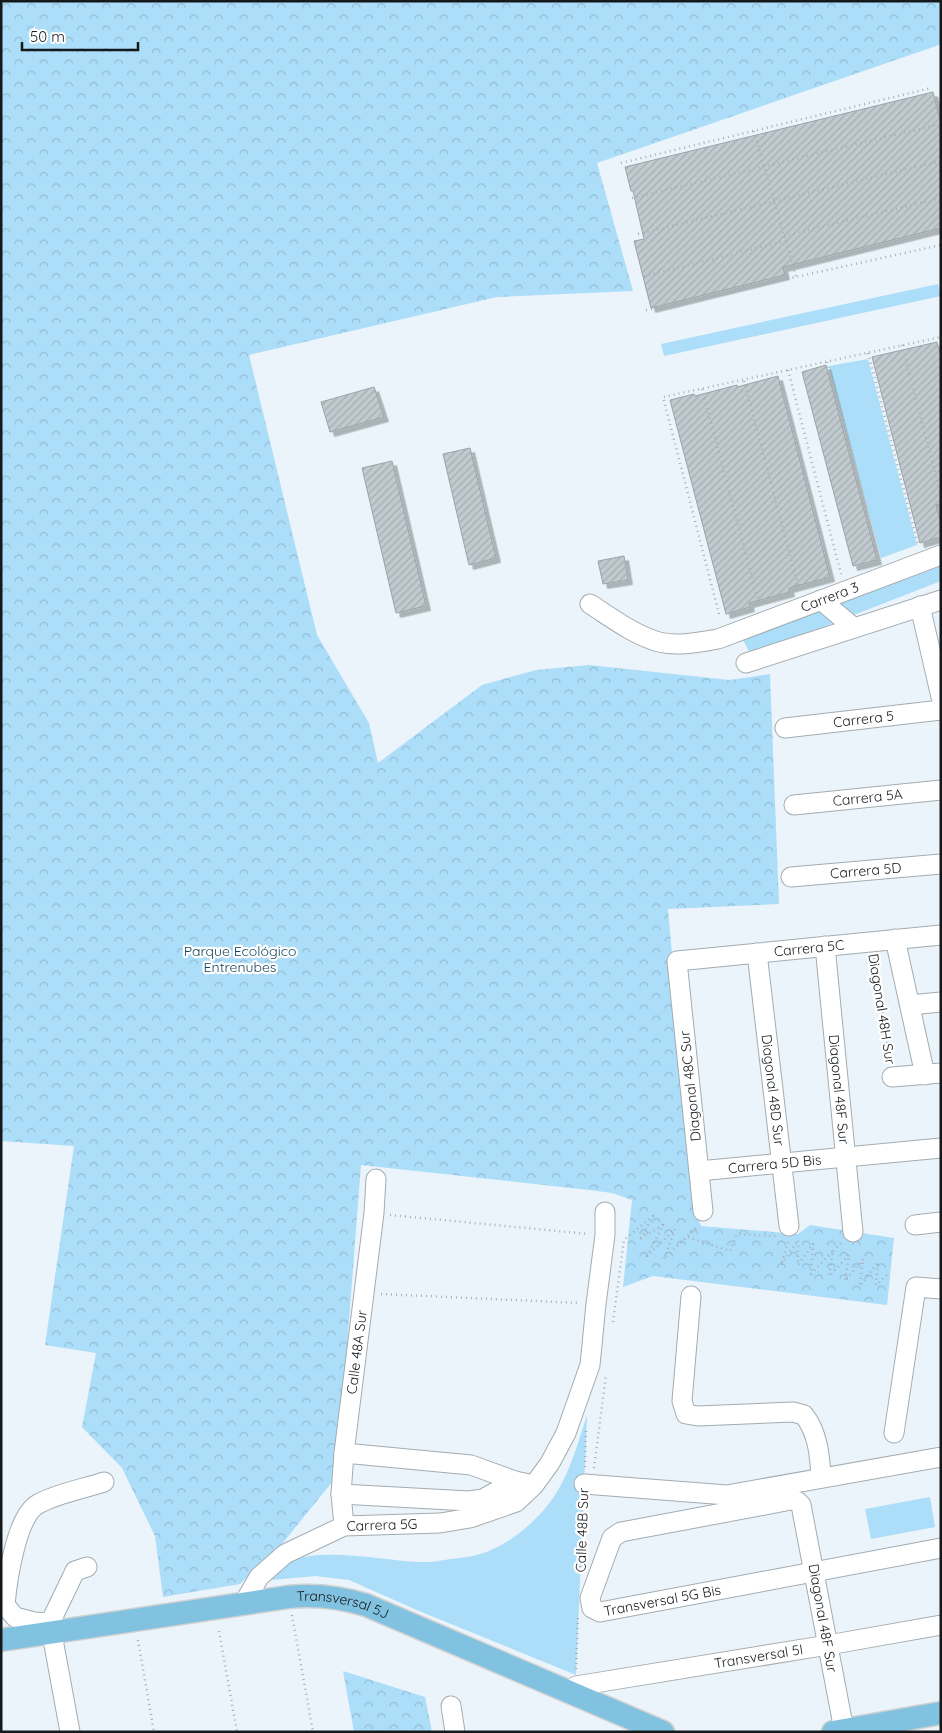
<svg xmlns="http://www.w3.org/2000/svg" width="942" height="1733" font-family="Quicksand,sans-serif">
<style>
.grass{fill:#acddf9}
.forest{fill:url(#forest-crowns)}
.building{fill:url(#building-hatch);stroke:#9aa3a8;filter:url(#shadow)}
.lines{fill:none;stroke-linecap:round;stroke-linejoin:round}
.minor-casing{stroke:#a3acb1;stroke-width:21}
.major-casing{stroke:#d0d1d1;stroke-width:25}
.path{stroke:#a8afb3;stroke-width:2.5;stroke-dasharray:1 4;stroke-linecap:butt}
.minor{stroke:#fff;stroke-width:19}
.major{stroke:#80c2e0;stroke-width:22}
.labels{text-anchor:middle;stroke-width:4.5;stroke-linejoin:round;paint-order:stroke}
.street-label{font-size:14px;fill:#16191b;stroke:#fff}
.park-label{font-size:14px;fill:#14435a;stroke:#fff}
</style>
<defs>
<pattern id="forest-crowns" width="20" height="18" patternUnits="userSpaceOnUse" patternTransform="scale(1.25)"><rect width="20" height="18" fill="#acddf9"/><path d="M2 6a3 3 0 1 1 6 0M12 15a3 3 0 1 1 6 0" fill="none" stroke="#93bdd5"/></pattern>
<pattern id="building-hatch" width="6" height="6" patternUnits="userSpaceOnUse" patternTransform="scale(1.25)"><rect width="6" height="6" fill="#c1cacf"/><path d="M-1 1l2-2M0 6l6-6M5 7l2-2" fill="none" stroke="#a5adb1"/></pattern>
<filter id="shadow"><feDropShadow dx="4.5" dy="4.5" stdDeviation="0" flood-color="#0004"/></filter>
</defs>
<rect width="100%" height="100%" fill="#ebf4fa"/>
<path class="grass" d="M938 284 941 296 664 356 661 344Z
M868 359 917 545 881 558 829 366Z
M941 566V581L751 655 743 640Z
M587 1415 576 1675 419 1611 349 1580 316 1576 272 1580C275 1576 277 1570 281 1567 310 1542 391 1563 427 1562 435 1562 443 1560 450 1559 460 1558 471 1557 480 1554 506 1546 530 1527 547 1506 568 1481 577 1446 587 1415Z
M930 1497 935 1527 871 1539 865 1509Z"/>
<path class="forest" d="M1 1H941V46L939 45 597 163 633 291 497 297 249 355 317 635 369 723 378 763 482 685 536 670 589 665 730 680 770 674 779 904 668 909 695 1210 701 1226 798 1234 810 1225 894 1238 887 1305 653 1276 623 1287 632 1200 612 1193 589 1190 361 1165 337 1476 282 1544 240 1584 163 1597 155 1536 122 1468 82 1427 96 1353 45 1345 74 1146 1 1141Z
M343 1671 425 1697 432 1732H354Z"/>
<path class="building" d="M933 92 941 124V228L783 267 785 275 651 308 634 241 644 239 633 191H631L625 167Z
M937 342 941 357V504L936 505 941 523V537L920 543 872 357Z
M826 365 877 560 853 566 802 372Z
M778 376 830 577 789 588 790 592 749 603 750 607 726 614 670 400 694 394 695 396 737 385V387Z
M374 387 384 417 330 432 321 402Z
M470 448 496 558 469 565 443 454Z
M392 461 426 606 396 613 362 468Z
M624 556 628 580 603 584 598 561Z"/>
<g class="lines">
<g class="minor-casing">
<g id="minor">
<path d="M821 600 854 628"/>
<path id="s1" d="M590 604C612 618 634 635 659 642 678 647 700 642 718 639L941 555"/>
<path d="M920 606 941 697"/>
<path d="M746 663 941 600"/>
<path id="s2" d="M785 728 941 710"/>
<path id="s3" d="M794 805 941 790"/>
<path id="s4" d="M791 877 941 864"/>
<path d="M895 939 925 1075"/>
<path id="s5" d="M825 946 853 1232"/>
<path id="s6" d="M757 953 789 1226"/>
<path d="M910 1005 941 1002"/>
<path d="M892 1077 941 1073"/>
<path id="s7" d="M699 1171 941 1148"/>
<path id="s8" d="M703 1211 677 961 941 935"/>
<path d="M915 1225 941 1222"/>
<path d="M691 1296 682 1401 686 1414 698 1416 793 1412 804 1415C818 1433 820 1456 821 1478"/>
<path d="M894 1433 916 1287 941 1289"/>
<path d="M344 1453 471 1465 515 1481 534 1485"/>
<path d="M584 1484 727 1495 941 1457"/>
<path d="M341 1494 469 1501 483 1499 515 1481"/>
<path id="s9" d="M344 1526 341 1494 344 1453 374 1213 376 1179"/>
<path id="s10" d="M244 1603 259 1577 285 1554 344 1526 440 1523 470 1518 516 1502 534 1485 550 1463 566 1433 590 1365 596 1304 605 1235V1212"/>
<path d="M50 1623 34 1622 15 1617 5 1605C7 1582 16 1516 38 1504 58 1493 83 1489 104 1482"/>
<path id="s11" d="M575 1695 576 1686 828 1645 941 1625"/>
<path d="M451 1706 455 1732"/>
<path id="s12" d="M844 1730 801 1505 797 1501 791 1500 621 1532 612 1538 590 1598 592 1608 600 1612 941 1548"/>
<path d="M70 1732 50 1623 75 1571 87 1567"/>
</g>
</g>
<g class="major-casing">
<g id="major">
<path id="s13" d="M1 1640 288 1597C316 1594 340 1597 366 1605L663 1732"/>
<path d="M833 1732 941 1713"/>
</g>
</g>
<path class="path" d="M754 131 796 277
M621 163 931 88
M632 198 941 124
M638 234 941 161
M784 236 941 198
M644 276 786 241
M646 310 941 245
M902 345 941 496
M868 353 918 544
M827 362 879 560
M788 370 841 574
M744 381 799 589
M702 389 759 604
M719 614 663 397 941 337
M874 958 890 1061
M390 1215 589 1234
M688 1237 730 1251 737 1234 776 1236
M788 1242 781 1265 798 1240V1265L813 1244 811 1274 833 1251 829 1276 849 1255 845 1281 863 1259 860 1286 878 1262 876 1285 888 1274
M833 1251 841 1243
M381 1294 580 1303
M613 1322 624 1240 653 1216 641 1238 663 1225 647 1256 675 1229 664 1259 698 1226
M585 1467 586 1430
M594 1468 606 1375
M580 1572 583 1500
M292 1615 313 1732
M219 1631 237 1732
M138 1640 154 1732
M576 1669 578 1617"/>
<use href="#minor" class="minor"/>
<use href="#major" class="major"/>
</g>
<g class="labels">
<g class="street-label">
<text dy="5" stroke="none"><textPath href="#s1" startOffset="258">Carrera 3</textPath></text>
<text dy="5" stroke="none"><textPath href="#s2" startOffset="79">Carrera 5</textPath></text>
<text dy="5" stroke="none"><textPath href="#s3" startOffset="74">Carrera 5A</textPath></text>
<text dy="5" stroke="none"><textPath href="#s4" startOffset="75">Carrera 5D</textPath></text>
<text dy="5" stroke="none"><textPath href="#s8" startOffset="384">Carrera 5C</textPath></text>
<text transform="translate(882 1009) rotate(81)" y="5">Diagonal 48H Sur</text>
<text transform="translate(690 1086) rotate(-96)" y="5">Diagonal 48C Sur</text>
<text dy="5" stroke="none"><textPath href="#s6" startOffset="138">Diagonal 48D Sur</textPath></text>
<text dy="5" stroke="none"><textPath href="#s5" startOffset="144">Diagonal 48F Sur</textPath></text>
<text dy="5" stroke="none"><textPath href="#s7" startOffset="76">Carrera 5D Bis</textPath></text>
<text dy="5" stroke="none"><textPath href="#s9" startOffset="175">Calle 48A Sur</textPath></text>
<text dy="5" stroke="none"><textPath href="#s10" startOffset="168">Carrera 5G</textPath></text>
<text transform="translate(582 1530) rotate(-88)" y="5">Calle 48B Sur</text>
<text dy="5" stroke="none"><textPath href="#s12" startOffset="571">Transversal 5G Bis</textPath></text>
<text dy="5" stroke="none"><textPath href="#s13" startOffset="346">Transversal 5J</textPath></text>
<text transform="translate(823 1618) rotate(80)" y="5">Diagonal 48F Sur</text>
<text dy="5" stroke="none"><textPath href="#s11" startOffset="194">Transversal 5I</textPath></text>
</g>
<g class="park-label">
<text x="240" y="956">Parque Ecológico<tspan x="240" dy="16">Entrenubes</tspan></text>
</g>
</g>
<rect width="942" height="1733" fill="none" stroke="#16191b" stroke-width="5"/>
<path d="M22 42v8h116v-8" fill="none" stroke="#16191b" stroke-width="2.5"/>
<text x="30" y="42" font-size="15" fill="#16191b" stroke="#ffffff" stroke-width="4" paint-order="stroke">50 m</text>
</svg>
